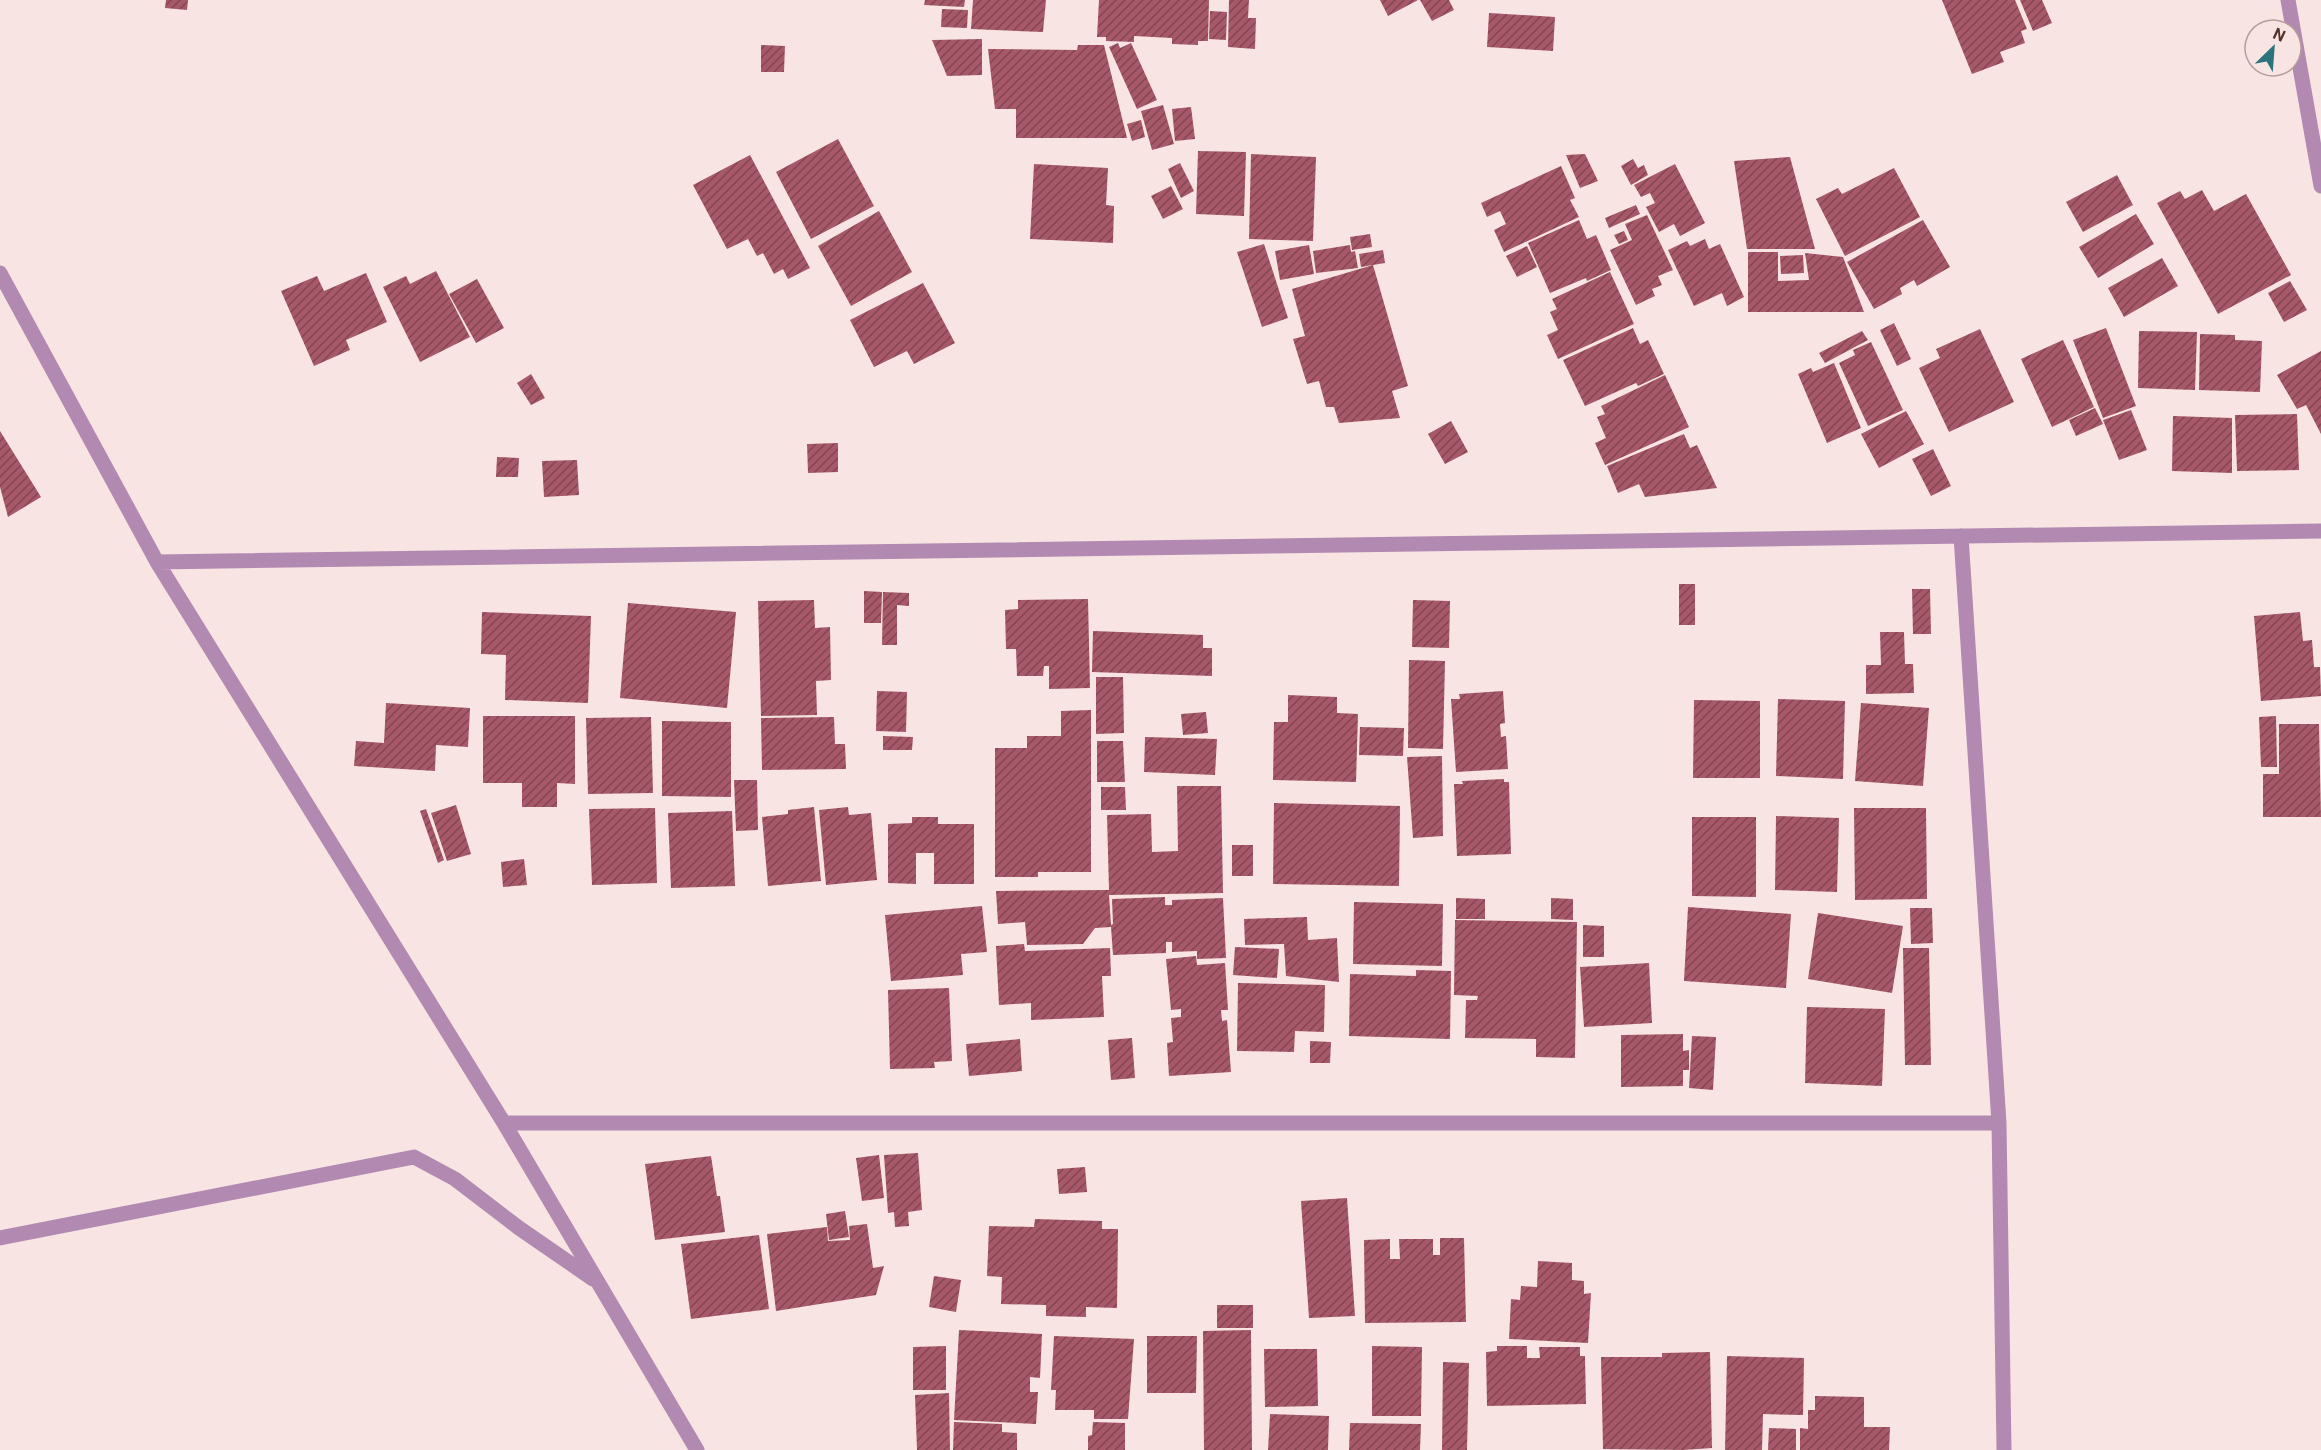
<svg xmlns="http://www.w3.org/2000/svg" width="2321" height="1450" font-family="Roboto,sans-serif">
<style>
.building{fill:url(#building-hatch)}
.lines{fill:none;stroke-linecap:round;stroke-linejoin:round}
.minor{stroke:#b28ab1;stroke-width:15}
</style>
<defs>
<pattern id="building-hatch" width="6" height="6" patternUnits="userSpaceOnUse" patternTransform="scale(1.5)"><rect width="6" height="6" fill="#a75869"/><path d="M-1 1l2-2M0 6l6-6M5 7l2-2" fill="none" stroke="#844652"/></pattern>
</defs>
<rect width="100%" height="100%" fill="#f8e5e3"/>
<path class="building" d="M166 0H188L187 10 165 8Z
M925 0H965L964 7 924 5Z
M973 0H1046L1043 32 971 29Z
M1099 0H1209L1208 41H1198V45L1172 44V38L1134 36V42L1106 41V37H1097Z
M1229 0H1249L1248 18H1256L1255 49 1228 47Z
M1380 0H1418L1388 16Z
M1420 0H1449L1454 10 1432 21Z
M1942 0H2015L2027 29 2021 31 2025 43 2000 52 2004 62 1972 74Z
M2020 0H2042L2052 23 2033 31Z
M942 9 968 10 967 28 941 27Z
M1210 11 1227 12 1226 40 1209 39Z
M1489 13 1555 17 1553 51 1487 47Z
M982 39V75L947 76 932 40Z
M1118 43 1120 48 1131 43 1157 100 1137 109 1109 47Z
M761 45 785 46 784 72H761Z
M1078 45H1104L1127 138H1016V109H995L988 49 1077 50Z
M1163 105 1174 144 1152 150 1141 111Z
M1191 107 1195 139 1175 141 1172 109Z
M1141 120 1145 137 1132 141 1127 124Z
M838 139 874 206 811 239 776 172Z
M1198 151 1246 152 1244 216 1196 214Z
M1251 154 1316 157 1313 241 1249 239Z
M1585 154 1598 181 1580 188 1566 155Z
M750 155 810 268 788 279 783 269 774 274 763 253 757 256 748 239 727 249 693 185Z
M1790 157 1815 249H1747L1734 161Z
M1633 159 1638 168 1644 165 1648 175 1631 185 1621 166Z
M1180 163 1194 191 1181 198 1168 169Z
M1034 164 1108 168 1106 205 1114 206 1113 243 1030 239Z
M1675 164 1705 223 1680 236 1674 224 1659 232 1646 207 1655 203 1650 193 1641 197 1634 185Z
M1561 166 1575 198 1570 200 1579 217 1504 252 1494 230 1506 224 1500 211 1487 217 1481 203Z
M1894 168 1920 217 1845 256 1816 199 1838 188 1842 194Z
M2117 175 2133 205 2083 232 2066 202Z
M1171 186 1183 209 1163 219 1151 196Z
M2202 190 2214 211 2246 194 2291 275 2218 314 2157 203 2180 191 2185 199Z
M1636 205 1640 214 1609 228 1605 218Z
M879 211 912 272 851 306 818 246Z
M2136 214 2154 244 2098 278 2079 247Z
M1647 215 1673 270 1658 276 1662 285 1652 289 1655 296 1636 305 1610 250 1632 240 1625 224Z
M1579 220 1587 239 1596 235 1611 270 1587 281 1586 278 1550 293 1528 243Z
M1923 220 1950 267 1917 286 1914 280 1900 288 1902 294 1874 309 1847 262Z
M1624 231 1628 240 1619 244 1614 235Z
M1370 234 1372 247 1352 250 1350 237Z
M1705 239 1709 249 1720 244 1744 297 1727 306 1722 293 1694 306 1668 250 1687 241 1690 246Z
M1264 244 1288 318 1262 327 1237 252Z
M1309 245 1314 274 1280 280 1275 251Z
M1350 245 1351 252 1355 251 1358 268 1316 273 1313 251Z
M1527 246 1537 267 1517 277 1506 256Z
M1383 250 1385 263 1361 267 1359 254Z
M1748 252H1778V281L1809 280 1805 253 1843 257 1864 312H1748Z
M1803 255 1804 273 1781 274 1780 256Z
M2162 258 2178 286 2124 317 2108 288Z
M1373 265 1408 386 1392 391 1400 418 1339 423 1334 407H1326L1319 381 1307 384 1293 339 1305 336 1292 289Z
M436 271 470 337 420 362 383 287 406 276 410 284Z
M1610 272 1634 324 1558 359 1547 335 1558 330 1550 312 1557 309 1552 299Z
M366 273 387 322 346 340 350 350 314 366 281 291 317 276 324 291Z
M477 279 504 328 476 343 449 294Z
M2290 281 2307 310 2284 322 2268 293Z
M923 283 955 343 914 364 907 351 874 367 850 320Z
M1894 323 1911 359 1897 366 1880 330Z
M1633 328 1640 344 1648 340 1664 374 1638 386 1636 383 1585 406 1563 360Z
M2106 328 2136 406 2103 418 2073 340Z
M1980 329 2014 402 1949 432 1919 368 1940 358 1936 349Z
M1862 331 1868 340 1825 363 1819 353Z
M2139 331 2197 332 2195 390 2138 388Z
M2200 334 2235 335V340L2262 341 2260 392 2199 390Z
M2063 340 2094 407 2052 427 2021 359Z
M1871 342 1903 410 1868 426 1839 363 1855 355 1853 350Z
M2321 351V434L2306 405 2297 409 2277 375Z
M1834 363 1861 428 1827 443 1798 374 1811 368 1813 372Z
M531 374 545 398 531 405 517 383Z
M1665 375 1689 427 1605 465 1595 443 1606 438 1597 417 1605 414 1601 406Z
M2095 408 2103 424 2076 436 2069 420Z
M2131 410 2147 450 2119 460 2103 420Z
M1906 411 1924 444 1879 468 1861 434Z
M2297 414 2299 470 2237 471 2235 415Z
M2173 416 2232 418V473L2172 471Z
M1451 421 1468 452 1445 464 1428 434Z
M0 431 41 497 8 517 0 487Z
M1684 434 1690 448 1697 445 1717 488 1645 497 1639 484 1618 493 1607 466Z
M838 443V472L808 473 807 444Z
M1933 449 1951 486 1931 496 1912 459Z
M497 457 519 458 518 477H496Z
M577 460 579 495 544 497 542 461Z
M1679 584H1695V625H1679Z
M1912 589H1930L1931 634H1913Z
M864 591 882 592 881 623H864Z
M883 592 909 593V606L897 605V645H882Z
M1088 599 1090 688 1049 689V666H1044L1043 676H1017L1016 649H1006L1005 610 1018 609V600Z
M814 600 815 628 830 627 831 680 816 681 817 715 761 716 758 601Z
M1413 600 1450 601 1449 648 1412 647Z
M628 603 736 612 727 708 620 698Z
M482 612 591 616 588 703 505 700 506 655 481 654Z
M2300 612 2303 641 2312 640 2314 667H2320L2321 696 2261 701 2254 616Z
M1093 631 1203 635V648H1212V676L1092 672Z
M1880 632H1904L1905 664H1913L1914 693 1866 694V665H1881Z
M1409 660 1445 661 1443 749 1408 748Z
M1096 677H1123L1124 733 1096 734Z
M877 691 907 692 906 732 876 731Z
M1503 691 1505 723 1500 724 1501 737 1506 736 1508 769 1456 772 1451 699H1460L1459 694Z
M1288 695 1337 697V713L1358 714 1356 782 1273 780 1274 722H1288Z
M1778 699 1845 701 1843 779 1776 776Z
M1694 700 1760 701V778H1693Z
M386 703 470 708 468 747 436 745 435 771 354 766 356 741 384 743Z
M1861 703 1929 708 1923 786 1855 781Z
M1091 710V872H1038V877H995V748H1027V736H1061V711Z
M1206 712 1208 733 1183 735 1181 714Z
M483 716H575V784L557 783V807H522V783H483Z
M2276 716 2277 767H2261L2259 717Z
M651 717 653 793 588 794 586 718Z
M834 717 835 744H845L846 769 762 770 761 718Z
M662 721 731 722V797L662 796Z
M2279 724H2319L2321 817H2263V774H2279Z
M1360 727 1404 728 1403 756 1359 755Z
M883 736 913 737 912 750H883Z
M1145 737 1217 739 1215 775 1144 772Z
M1097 741H1123L1125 782H1097Z
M1442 756 1443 836 1413 838 1407 757Z
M1504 779V782H1509L1511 854 1457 856 1454 784H1463L1462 781Z
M734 780H757L758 830 736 831Z
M1177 786H1221L1223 893 1109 895 1111 925 1113 924 1112 899 1165 897V905H1172V900L1223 898 1226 958 1197 959V951L1172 952V942H1166V953L1113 955 1111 927 1095 928 1083 944 1027 945 1025 922 998 924 996 891 1109 890 1107 815 1151 814 1152 852 1178 851Z
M1101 787H1125L1126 810H1101Z
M1274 803 1400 806 1399 886 1273 884Z
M456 805 471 854 447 861 431 813Z
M814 807 821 881 768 886 762 817 788 814V810Z
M848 807 849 815 871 813 877 880 826 885 819 810Z
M655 808 657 883 592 885 589 809Z
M1854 808H1926L1927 899 1855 900Z
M426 809 444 860 438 863 420 811Z
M732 811 735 886 671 888 668 813Z
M1776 816 1839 818 1837 892 1775 890Z
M912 817H938V824H974V884H934V853H916V884L888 883V824L912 823Z
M1692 817H1756V897L1692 896Z
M1232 845H1253V876H1232Z
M524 859 527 885 503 887 501 862Z
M1456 898 1485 899V919H1456Z
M1551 898 1573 899V920L1551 919Z
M1354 902 1443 904 1442 966 1353 964Z
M982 906 987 952 961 954 963 975 891 981 885 915Z
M1688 907 1791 914 1786 988 1684 981Z
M1910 908H1932L1933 943 1911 944Z
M1818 913 1903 926 1892 993 1808 979Z
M1307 917 1308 940 1337 938 1339 982 1286 976 1284 944 1245 945 1244 919Z
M1455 920 1577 922 1575 1058 1536 1057V1039L1465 1038 1466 1000H1477L1478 996 1454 995Z
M1583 925 1604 926V957H1583Z
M1024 944 1025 951 1110 948 1111 976H1102L1104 1017 1031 1020V1003L999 1005 996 946Z
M1235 947 1279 949 1277 978 1233 975Z
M1903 948H1929L1931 1065H1905Z
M1196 956 1197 965 1225 963 1228 1010H1221L1222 1021 1227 1020 1231 1072 1169 1076 1167 1043 1173 1042 1171 1018 1181 1017V1009L1171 1010 1166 959Z
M1649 963 1652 1023 1584 1027 1580 967Z
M1416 970 1451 971 1450 1039 1349 1036 1350 974 1416 976Z
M1238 983 1325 985 1324 1032 1295 1031 1294 1052 1237 1051Z
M949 988 952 1061 934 1062 935 1068 890 1069 888 990Z
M1807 1007 1885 1009 1882 1086 1805 1083Z
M1683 1034V1051L1689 1050V1070H1683V1086L1621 1087V1035Z
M1692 1036 1716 1037 1713 1090 1689 1088Z
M1132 1038 1135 1078 1111 1080 1108 1040Z
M1020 1039 1022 1071 969 1076 966 1044Z
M1310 1041 1331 1042 1330 1063H1310Z
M918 1153 922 1210 908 1212 909 1226 895 1227 894 1212 888 1213 884 1155Z
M879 1155 884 1198 862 1201 856 1158Z
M711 1156 717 1196H720L725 1232 655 1240 645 1164Z
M1085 1167 1087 1192 1059 1194 1057 1169Z
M1347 1198 1355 1316 1309 1318 1301 1201Z
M845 1211 849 1237 829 1240 826 1214Z
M1035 1219 1102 1221V1229H1118L1117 1308 1086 1307V1317L1046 1316V1305L1001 1304 1002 1277 987 1276 989 1226 1034 1227Z
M867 1224 873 1268 884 1266 876 1295 776 1311 767 1234 827 1227 828 1241 850 1240 849 1226Z
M759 1235 769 1309 691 1319 681 1244Z
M1440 1238H1464L1466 1322 1365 1323 1364 1240 1390 1239V1259H1400L1399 1239H1433V1255H1440Z
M1538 1261 1572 1263V1280L1584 1281V1294L1591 1293 1588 1343 1509 1339 1511 1299 1520 1300 1521 1286 1537 1287Z
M934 1276 961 1280 956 1312 929 1307Z
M1217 1305H1253V1328H1217Z
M959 1330 1042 1334 1040 1378 1030 1377V1392H1038L1036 1424 954 1420Z
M1251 1330 1252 1450H1204L1203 1331Z
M1054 1336 1134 1339 1128 1419H1094V1410H1055L1056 1390H1051Z
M1147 1336H1197L1196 1393H1147Z
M946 1346V1390H913V1347Z
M1372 1346 1422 1347 1421 1416H1372Z
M1497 1346H1527V1358H1540L1539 1347H1580V1356H1585L1586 1404 1487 1406 1486 1352 1497 1351Z
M1264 1349H1317L1318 1406 1265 1407Z
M1710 1352 1712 1448 1683 1450 1603 1449 1601 1357H1662V1353Z
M1727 1356 1804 1358 1803 1415 1763 1414 1762 1450H1725Z
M1443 1362 1469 1363 1467 1450H1442Z
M949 1393 950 1450H917L915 1395Z
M1815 1396 1864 1397V1427H1890L1889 1450H1800V1428L1808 1429V1410H1815Z
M1270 1414 1329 1416 1328 1450H1268Z
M954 1422 1002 1424V1432L1017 1433V1450H953Z
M1093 1422 1125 1423V1450H1088V1436L1092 1435Z
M1350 1423 1421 1424 1420 1450H1349Z
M1769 1428 1796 1429V1450H1768Z"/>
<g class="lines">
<path class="minor" d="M2288 0 2321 186
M0 273 157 562 504 1123 697 1450
M1961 536 1999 1123 2004 1450
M157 562 2321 531
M504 1123H1999
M0 1238 414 1157 455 1179 519 1228 593 1279"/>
</g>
<g transform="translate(2273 48) rotate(25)"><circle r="28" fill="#f8e5e3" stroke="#b69d9a" stroke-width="1.5"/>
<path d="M0-4.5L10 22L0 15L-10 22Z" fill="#2b747d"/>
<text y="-9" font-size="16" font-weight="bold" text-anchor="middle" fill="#54312d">N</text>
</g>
</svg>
